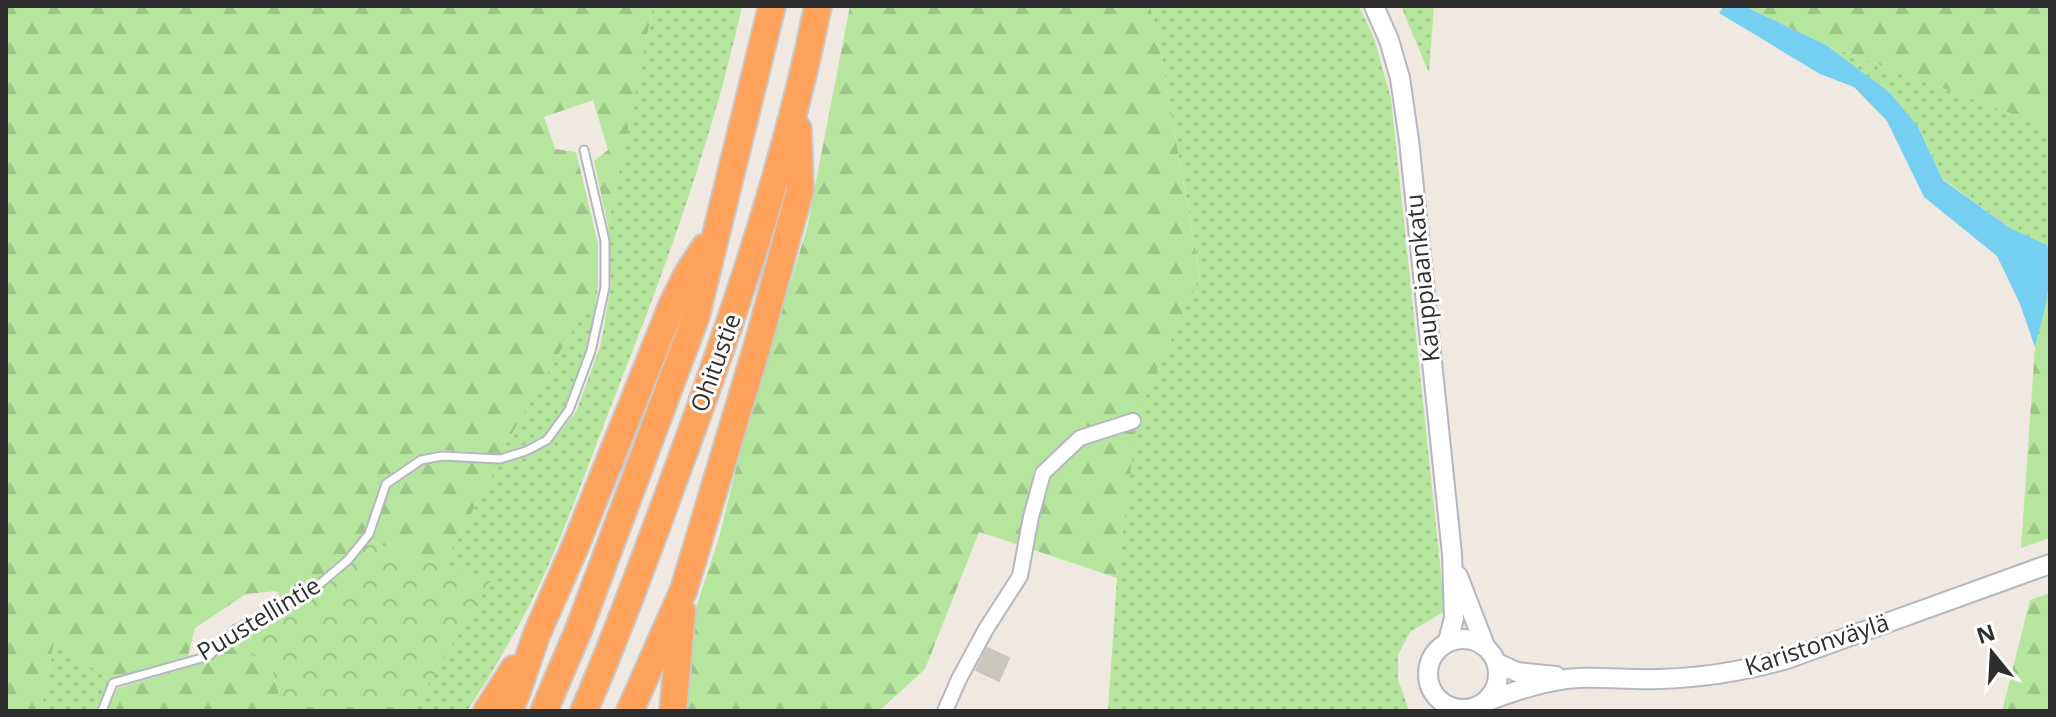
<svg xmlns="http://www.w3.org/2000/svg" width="2056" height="717" font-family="'Open Sans',sans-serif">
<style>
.grass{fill:url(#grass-dots)}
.forest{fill:url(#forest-firs)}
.park{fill:url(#park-crowns)}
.water{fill:#75cff0}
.building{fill:#cbc7bf;stroke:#cbc5ba;stroke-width:2}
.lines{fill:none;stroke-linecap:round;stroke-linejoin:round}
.service-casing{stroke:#b4b7c1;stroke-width:11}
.minor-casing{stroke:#b4b7c1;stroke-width:18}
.tertiary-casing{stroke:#b4b7c1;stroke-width:22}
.motorway-casing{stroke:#c9c9c9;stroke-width:30}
.service{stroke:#fff;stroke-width:7}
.minor{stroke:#fff;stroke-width:14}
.tertiary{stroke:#fff;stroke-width:18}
.motorway{stroke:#ffa35c;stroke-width:26}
.labels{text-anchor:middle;stroke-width:6;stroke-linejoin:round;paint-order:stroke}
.street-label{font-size:24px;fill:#2e2e2e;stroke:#fff}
</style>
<defs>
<pattern id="grass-dots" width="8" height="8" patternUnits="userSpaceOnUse" patternTransform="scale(2)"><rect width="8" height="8" fill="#b6e59e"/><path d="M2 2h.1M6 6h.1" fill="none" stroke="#9dc588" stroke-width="1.8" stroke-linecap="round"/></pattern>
<pattern id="forest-firs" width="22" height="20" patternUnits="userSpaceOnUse" patternTransform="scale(2)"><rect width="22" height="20" fill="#b6e59e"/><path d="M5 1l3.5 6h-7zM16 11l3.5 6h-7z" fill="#9dc588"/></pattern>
<pattern id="park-crowns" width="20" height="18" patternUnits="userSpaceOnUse" patternTransform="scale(2)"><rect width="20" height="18" fill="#b6e59e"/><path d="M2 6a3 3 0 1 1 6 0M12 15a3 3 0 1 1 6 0" fill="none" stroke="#9dc588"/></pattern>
</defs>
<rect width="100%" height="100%" fill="#efe9e1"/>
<path class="grass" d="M653 6H742C713 138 666 267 616 393 595 447 575 503 552 557 529 611 499 662 467 711H412L490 581 443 565 499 463 528 455 550 443 576 412 601 344 611 284 608 226Z
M1150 6H1359L1374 38 1391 99 1445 611 1410 632 1398 655V679L1409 711H1108L1117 578 1137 413 1200 276 1159 43Z
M1401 6H1434L1429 73Z
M1826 45 2050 128V257L2047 245 2010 228 1943 179 1917 125 1889 92Z
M598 287 588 351 566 409 543 437 523 446 500 454Z
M54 641 110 680 97 711H41Z"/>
<path class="forest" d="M6 6H653L608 226 594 161 608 150 593 100 544 117 555 149 576 152 598 244V287L500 454 442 450 420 456 384 482 366 531 344 558 306 592 284 601 276 591 246 594 195 628 188 656 110 680 54 641 41 711H6Z
M850 6H1150L1159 43 1200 277 1137 413 1076 432 1035 468 1017 544 979 532 925 669 879 711H683L692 620 719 538 745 432 807 228Z
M1744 6H2050V128L1826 45Z
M2050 286V538L2021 548 2035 347Z
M1136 427 1117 578 1031 549 1047 477 1084 443Z
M443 460 499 463 443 565 368 541 373 535 389 486 421 463Z
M2050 593V711H2002L2030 600Z
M232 642 272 667 283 711H107L118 688 211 661Z"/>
<path class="park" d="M368 541 491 580 412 711H283L272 667 232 642 239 633 312 597 352 562Z"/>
<path class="water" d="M1724 6H1744L1826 45 1889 92 1917 125 1943 180 2010 228 2047 245C2056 279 2043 314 2035 347L2020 304 1997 256 1924 197 1887 121 1854 87 1820 74 1719 13Z"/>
<path class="building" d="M987 648 1009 658 999 681 976 670Z"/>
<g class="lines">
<g class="service-casing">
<path id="service" d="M102 711 113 683 209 656 236 629 309 593 348 560 369 534 386 484 421 460 442 456 500 459 526 451 547 440 569 410 591 351 605 287V241L584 150"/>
</g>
<g class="minor-casing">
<path id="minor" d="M945 711 959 679 986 629 1020 576 1031 517 1043 473 1080 438 1133 421"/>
</g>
<g class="tertiary-casing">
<path id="tertiary" d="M1374 6 1389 40 1400 78 1409 140 1452 554 1454 618 1448 641
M1458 576 1485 646
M1428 674a35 35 0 1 1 70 0a35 35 0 1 1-70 0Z
M1497 663 1517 672 1556 676
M1483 703C1510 692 1550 679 1579 678 1606 677 1632 680 1659 679 1703 678 1745 671 1787 659L2050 564"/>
</g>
<g class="motorway-casing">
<path id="motorway" d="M487 711 514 669
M509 711 517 692 536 636 575 547 673 303 688 273 705 247
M544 711 579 629 696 316 772 6
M584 711C622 623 654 533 687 444 739 300 788 156 818 6
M630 711 684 589 759 340 800 190 798 129
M673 711 682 611"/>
</g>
<use href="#service" class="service"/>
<use href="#minor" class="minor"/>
<use href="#tertiary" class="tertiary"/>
<use href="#motorway" class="motorway"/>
</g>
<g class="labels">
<g class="street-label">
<text transform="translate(1423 278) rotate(-96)" y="8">Kauppiaankatu</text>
<text transform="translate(716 363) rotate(-70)" y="8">Ohitustie</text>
<text transform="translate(259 619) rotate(-31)" y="8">Puustellintie</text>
<text transform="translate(1817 645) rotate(-18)" y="8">Karistonväylä</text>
</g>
</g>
<rect width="2056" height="717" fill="none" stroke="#2e2e2e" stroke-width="16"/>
<g transform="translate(1992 653) rotate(342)" stroke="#ffffff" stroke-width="6" paint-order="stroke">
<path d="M0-6L14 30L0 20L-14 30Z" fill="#2e2e2e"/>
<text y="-12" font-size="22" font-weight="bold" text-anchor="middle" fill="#2e2e2e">N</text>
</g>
</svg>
